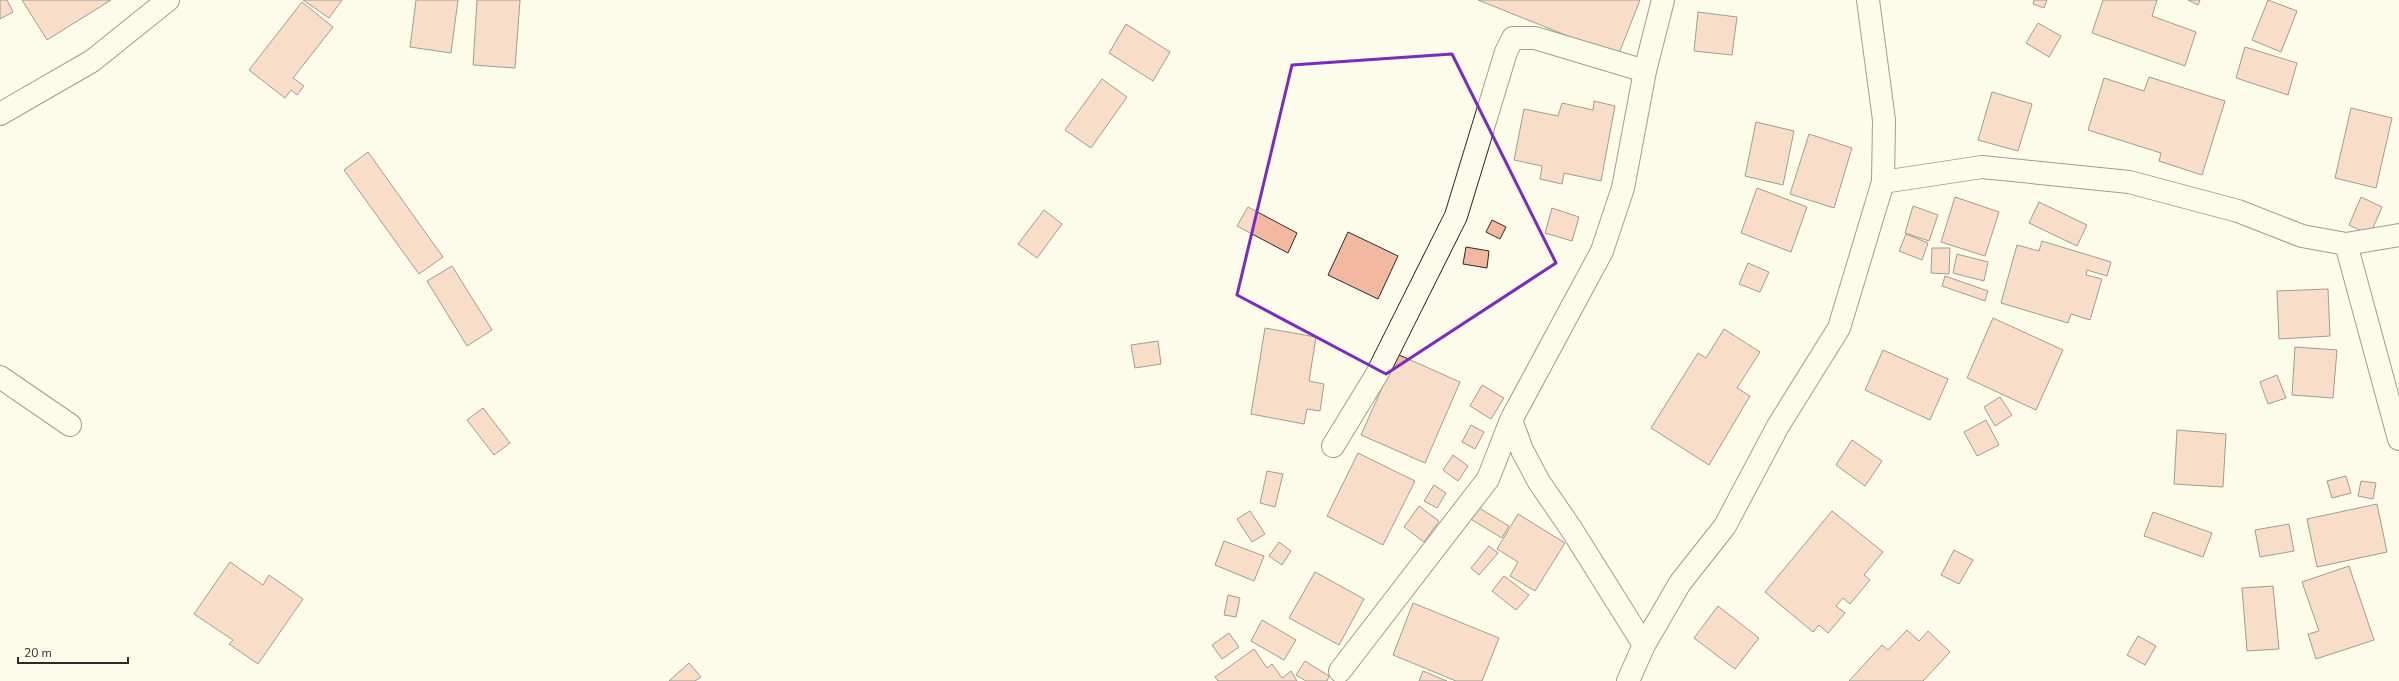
<svg xmlns="http://www.w3.org/2000/svg" width="2399" height="681" font-family="'Nunito Sans',sans-serif">
<style>
.building{fill:#f2b8a0;stroke:#2b2b2b}
.lines{fill:none;stroke-linecap:round;stroke-linejoin:round}
.minor-casing{stroke:#2b2b2b;stroke-width:24}
.minor{stroke:#fdfbea;stroke-width:22}
.marked{fill:none;stroke:#7b2cbf;stroke-width:3;stroke-linejoin:round}
</style>
<rect width="100%" height="100%" fill="#fdfbea"/>
<path class="building" d="M0 0H7L13 12 0 19Z
M22 0H111L47 40Z
M303 0H342L329 18Z
M416 0H458L451 53 410 47Z
M477 0H520L515 68 473 65Z
M1478 0H1640L1618 56Z
M2034 0H2047L2044 8 2033 4Z
M2103 0H2157L2152 16 2196 32 2185 66 2092 33Z
M2188 0H2200L2198 5Z
M2268 0 2297 11 2281 52 2252 40Z
M302 2 333 27 293 78 304 86 297 95 291 90 285 98 249 70Z
M1698 12 1737 17 1732 55 1694 51Z
M2038 23 2061 36 2049 57 2026 43Z
M1126 24 1170 52 1153 81 1109 53Z
M2245 47 2297 63 2288 95 2236 78Z
M2149 77 2225 101 2202 175 2159 161 2161 153 2088 130 2104 78 2144 91Z
M1102 79 1127 97 1091 148 1065 130Z
M1992 92 2032 104 2018 151 1978 140Z
M1594 101 1615 106 1601 181 1564 173 1562 184 1540 179 1542 166 1514 160 1524 109 1558 116 1562 103 1593 110Z
M2351 108 2392 118 2376 188 2335 178Z
M1756 122 1794 131 1783 185 1745 176Z
M1809 134 1852 148 1834 208 1790 194Z
M368 152 443 257 419 274 344 170Z
M1757 188 1807 207 1791 252 1741 233Z
M1955 197 1999 212 1985 256 1941 242Z
M2361 197 2382 207 2370 235 2349 225Z
M2039 202 2087 225 2077 246 2029 223Z
M1913 206 1938 215 1929 241 1905 233Z
M1248 207 1297 233 1288 253 1237 226Z
M1552 208 1579 217 1572 241 1545 233Z
M1044 210 1062 224 1037 258 1018 244Z
M1492 220 1506 227 1500 239 1486 232Z
M1348 232 1398 256 1378 299 1328 275Z
M1906 234 1928 243 1922 260 1899 251Z
M2042 241 2111 262 2107 276 2087 270 2086 275 2102 279 2090 320 2071 314 2068 323 2001 303 2017 245 2039 251Z
M1466 247 1489 251 1487 268 1463 264Z
M1932 248H1950L1949 274 1931 273Z
M1957 254 1988 262 1984 281 1953 273Z
M1748 263 1769 272 1760 292 1739 284Z
M452 266 492 330 467 346 427 281Z
M1945 276 1988 291 1985 301 1942 286Z
M2328 289 2330 336 2279 339 2277 291Z
M1993 318 2063 350 2036 410 1967 378Z
M1265 328 1316 337 1309 381 1324 384 1320 411 1307 409 1304 424 1251 414Z
M1724 329 1760 352 1737 388 1750 396 1709 465 1651 428 1698 353 1706 358Z
M1158 341 1161 364 1135 368 1131 345Z
M2295 347 2337 350 2333 398 2292 395Z
M1883 350 1948 379 1930 420 1865 390Z
M1397 354 1460 382 1425 463 1361 435Z
M2277 375 2286 398 2268 404 2260 382Z
M1482 385 1504 398 1491 419 1470 406Z
M2000 397 2012 415 1995 426 1984 407Z
M483 408 510 443 494 455 467 420Z
M1986 420 1999 445 1977 456 1964 432Z
M1471 425 1484 432 1475 449 1462 442Z
M2177 430 2226 434 2223 487 2174 484Z
M1852 440 1882 461 1865 486 1836 465Z
M1358 453 1415 481 1383 545 1327 516Z
M1453 455 1468 466 1458 481 1443 470Z
M1267 471 1283 474 1275 507 1260 503Z
M2346 476 2351 493 2332 498 2327 481Z
M2361 481 2376 483 2373 499 2358 496Z
M1434 485 1446 493 1437 508 1424 501Z
M2377 504 2387 552 2317 567 2307 519Z
M1419 506 1439 521 1424 542 1404 527Z
M1476 506 1509 526 1502 538 1469 518Z
M1250 511 1265 534 1252 542 1237 519Z
M1832 511 1883 552 1864 575 1870 580 1850 604 1843 598 1836 606 1845 613 1828 633 1819 625 1813 632 1765 592Z
M2153 512 2212 533 2203 557 2144 536Z
M1518 514 1565 543 1535 591 1510 576 1518 562 1497 549Z
M2289 524 2294 551 2260 557 2255 530Z
M1224 541 1264 556 1254 581 1215 565Z
M1279 542 1291 551 1282 565 1269 556Z
M1489 546 1498 553 1479 575 1471 568Z
M1954 550 1973 560 1959 584 1941 575Z
M230 562 263 585 269 575 303 599 258 664 229 644 233 640 194 614Z
M2349 566 2374 640 2316 659 2308 634 2319 631 2302 582Z
M1315 572 1364 599 1339 645 1289 618Z
M1504 576 1529 595 1516 610 1492 591Z
M2273 586 2279 649 2247 651 2242 588Z
M1228 595 1240 598 1236 617 1224 615Z
M1413 603 1499 638 1482 681H1456L1393 655Z
M1718 606 1759 638 1735 669 1694 638Z
M1262 620 1296 640 1284 660 1251 641Z
M1907 630 1919 641 1928 631 1950 652 1923 681H1849L1882 645 1888 650Z
M1229 633 1239 647 1222 659 1212 645Z
M2138 636 2156 646 2145 665 2127 655Z
M1254 649 1267 668 1272 664 1282 678 1291 671 1297 681H1218L1215 677Z
M1305 661 1329 676 1327 681H1306L1296 675Z
M689 663 701 677 695 681H669Z
M1423 671 1447 681H1419Z"/>
<g class="lines">
<g class="minor-casing">
<path id="minor" d="M0 114 92 61 168 0
M1883 182 1982 167 2129 182 2238 211 2302 236 2346 244 2399 235
M2346 244 2399 439
M0 377 70 425
M1511 420 1522 450 1539 482 1572 530 1644 645
M1333 446 1377 374 1456 216 1506 52 1513 38H1535L1645 71
M1340 671 1488 479 1511 420 1602 251 1623 188 1645 71 1663 0
M1628 681 1644 645 1680 583 1725 526 1778 426 1839 328 1883 182 1884 120 1868 0"/>
</g>
<use href="#minor" class="minor"/>
</g>
<path d="M0 0H2399V681H0ZM1452 54 1556 263 1386 374 1237 295 1292 65Z" fill="#fdfbea" fill-opacity=".55" fill-rule="evenodd"/>
<path class="marked" d="M1452 54 1556 263 1386 374 1237 295 1292 65Z"/>
<path d="M18 657v6h110v-6" fill="none" stroke="#2b2b2b" stroke-width="2"/>
<text x="24" y="657" font-size="12" fill="#2b2b2b" stroke="#fdfbea" stroke-width="3" paint-order="stroke">20 m</text>
</svg>
